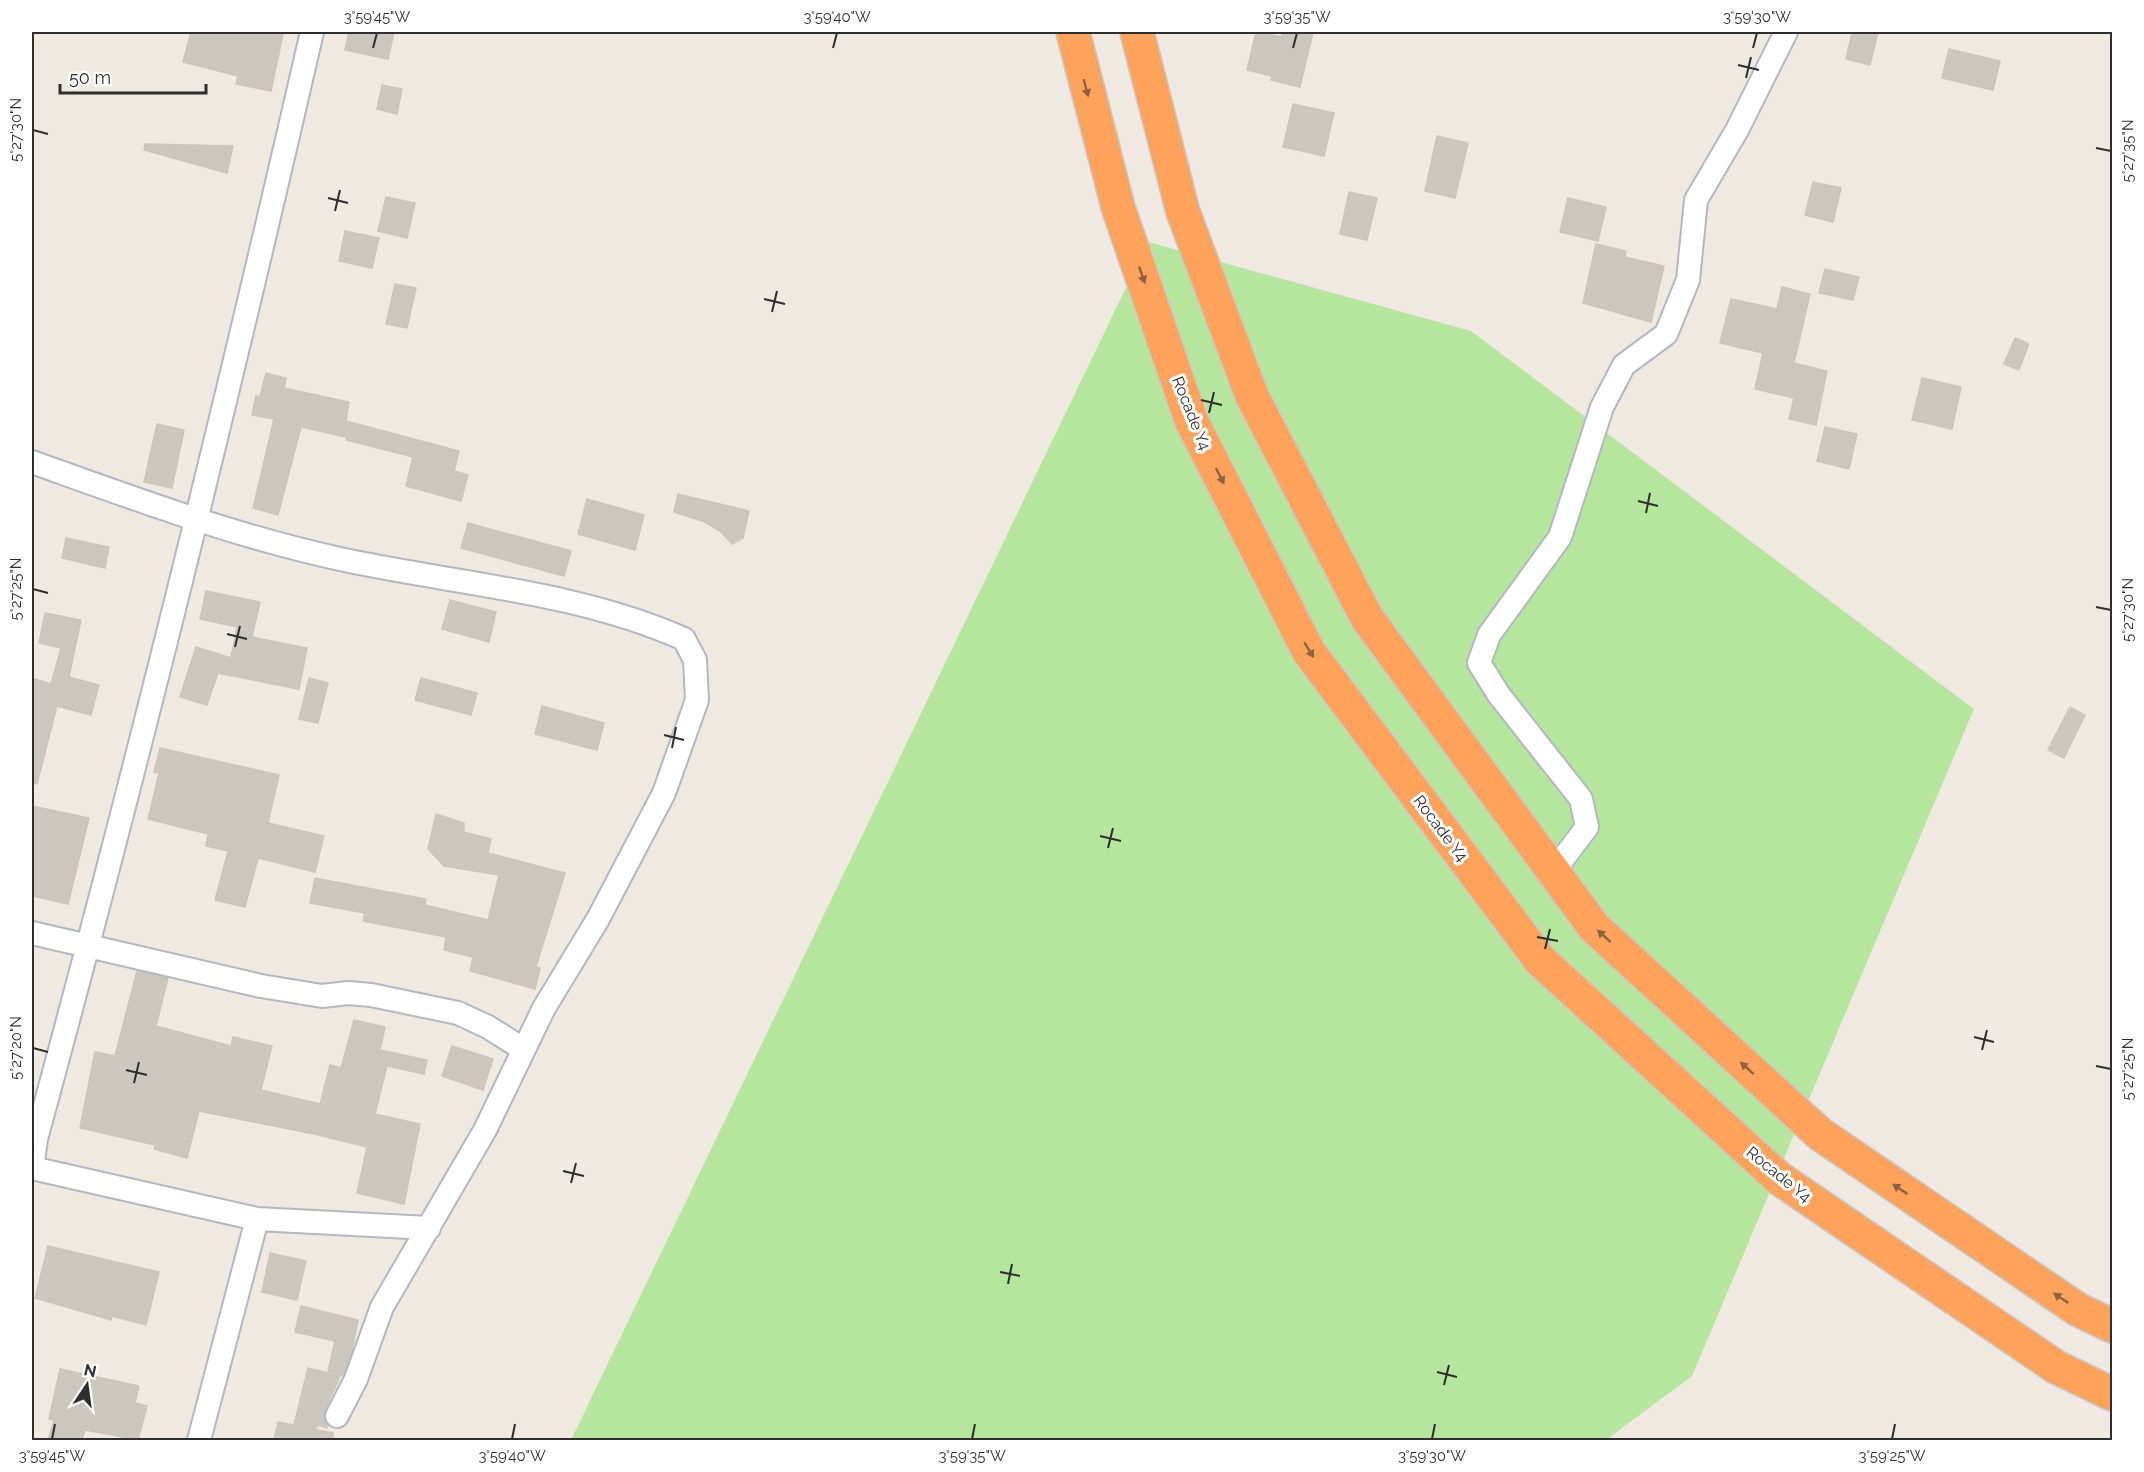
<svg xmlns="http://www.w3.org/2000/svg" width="2144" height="1472" font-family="Raleway,sans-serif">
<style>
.green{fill:#b6e59e}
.building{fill:#cbc7bf;stroke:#cbc5ba;stroke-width:1.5}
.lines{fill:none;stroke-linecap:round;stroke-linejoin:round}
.minor-casing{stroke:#b4b7c1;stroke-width:26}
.highway-casing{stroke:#c9c9c9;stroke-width:36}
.minor{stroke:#fff;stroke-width:22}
.highway{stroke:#ffa35c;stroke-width:33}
.oneway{fill:#8c6343}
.ticks{fill:none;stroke:#2e2e2e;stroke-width:2}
.labels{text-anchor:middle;stroke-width:6;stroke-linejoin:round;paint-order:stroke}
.street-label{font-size:16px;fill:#2e2e2e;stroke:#fff}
.neatline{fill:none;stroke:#2e2e2e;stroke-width:2}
.ticks-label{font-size:15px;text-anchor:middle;fill:#2e2e2e}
</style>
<rect width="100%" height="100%" fill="#efe9e1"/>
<path class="green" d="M1148 242 1471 331 1974 709 1692 1376 1606 1440H571Z"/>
<path class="building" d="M191 32H270L283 34 271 91 236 84 238 76 183 62Z
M349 32H394L388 59 345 50Z
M1256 32 1281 37 1283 32H1313L1300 87 1271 80 1272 76 1247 70Z
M1852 32H1878L1870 65 1846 59Z
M1949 49 2000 61 1993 90 1942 78Z
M382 85 402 89 397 114 377 109Z
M1293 104 1334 113 1324 156 1283 147Z
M1437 136 1468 143 1455 198 1425 191Z
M145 144 233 146 227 173 144 150Z
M1813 182 1841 188 1833 222 1805 215Z
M1349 192 1377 198 1367 240 1340 234Z
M386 197 415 203 407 238 378 231Z
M1568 198 1606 207 1598 241 1560 232Z
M345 231 379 238 372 268 339 261Z
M1596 244 1626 251 1625 257 1664 266 1651 322 1583 303Z
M1825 269 1859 277 1853 300 1819 293Z
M395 284 416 288 407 328 386 324Z
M1782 287 1810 294 1794 363 1827 371 1816 425 1789 419 1794 398 1755 389 1763 353 1720 343 1731 299 1777 309Z
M2015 338 2029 344 2019 370 2004 364Z
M266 373 286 378 284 388 349 402 346 421 459 451 454 471 468 475 461 501 406 486 413 457 346 440V437L301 427 278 515 253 508 274 419 252 415 256 396 260 397Z
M1922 378 1961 387 1952 429 1912 420Z
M157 424 184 430 172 488 144 482Z
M1825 427 1857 434 1849 469 1817 461Z
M678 494 749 511 743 538 732 544 720 531 705 522 674 512Z
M587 499 644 515 635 550 578 534Z
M468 523 571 551 564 576 461 548Z
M66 538 109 547 105 568 62 558Z
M206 591 260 602 252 637 307 648 299 689 218 673 207 705 180 697 196 647 231 658 237 627 200 619Z
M450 600 496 612 489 642 442 629Z
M45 613 81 620 69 677 99 685 91 715 57 706 37 784 32 783V678L51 684 61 648 39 643Z
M309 678 328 683 318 723 299 719Z
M421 678 477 693 471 715 415 700Z
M542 706 604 723 597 750 535 734Z
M2070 707 2085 715 2064 758 2048 750Z
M160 748 279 775 268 823 324 836 315 872 258 858 245 907 215 900 228 851 206 846 208 834 148 819 159 773 154 772Z
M32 806 89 818 68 904 32 896Z
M436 814 464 823V832L491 839 488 853 565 873 536 967 540 968 535 989 470 971 473 957 444 950 446 937 363 921 365 913 310 903 315 878 426 899 425 905 488 920 499 875 444 866 428 849Z
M137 971 168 978 156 1026 231 1046 233 1037 272 1046 261 1090 320 1104 330 1065 341 1068 354 1020 385 1027 380 1050 427 1060 424 1074 387 1066 375 1114 420 1124 404 1204 357 1193 367 1147 314 1134 199 1111 187 1158 154 1149 155 1145 80 1128 95 1052 115 1056Z
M452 1046 493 1059 483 1090 442 1076Z
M48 1246 159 1272 146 1325 112 1316 111 1320 35 1298Z
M270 1253 306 1261 297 1300 262 1292Z
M301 1306 358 1320 352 1351 343 1375 328 1371 335 1341 295 1332Z
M308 1368 340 1376 325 1410 327 1428 317 1425 316 1430 333 1433V1440H274L278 1422 294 1425Z
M60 1369 139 1386 135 1403 147 1406 138 1440 85 1430 82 1440H48L54 1420 49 1419Z"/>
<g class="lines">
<g class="minor-casing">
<path id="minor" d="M32 462C133 498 234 536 340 559 455 584 576 591 684 639L695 660 697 700 664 793 598 919 544 1008 485 1130 382 1307 356 1379 337 1416
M1553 872 1587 827 1581 799 1499 695 1479 663 1489 635 1560 537 1602 407 1624 365 1666 334 1688 280 1696 200 1737 130 1786 32
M32 933 261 986 322 996 348 993 371 995 458 1013 488 1027 523 1049
M32 1168 257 1219 429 1228
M32 1169 36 1139C136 772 227 402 312 32
M199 1440 257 1219"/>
</g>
<g class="highway-casing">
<path id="highway" d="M1073 32 1118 207 1191 420 1309 652 1540 960 1780 1179 2056 1367 2112 1394
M1137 32 1183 212 1252 396 1367 618 1594 927 1820 1134 2077 1309 2112 1326"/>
</g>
<use href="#minor" class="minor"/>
<use href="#highway" class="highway"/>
</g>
<defs><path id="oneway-solid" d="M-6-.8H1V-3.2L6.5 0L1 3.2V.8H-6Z" transform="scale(1.5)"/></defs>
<g class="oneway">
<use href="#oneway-solid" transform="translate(1086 88) rotate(75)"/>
<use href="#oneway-solid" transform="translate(1142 275) rotate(71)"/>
<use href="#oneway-solid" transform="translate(1220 476) rotate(63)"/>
<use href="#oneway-solid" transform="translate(1309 650) rotate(59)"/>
<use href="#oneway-solid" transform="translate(1604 936) rotate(-138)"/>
<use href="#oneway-solid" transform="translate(1747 1068) rotate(-138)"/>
<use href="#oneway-solid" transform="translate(1900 1189) rotate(-146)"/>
<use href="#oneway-solid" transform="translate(2061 1298) rotate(-146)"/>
</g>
<path class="ticks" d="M373 48 377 33M833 48 837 33M1293 48 1297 33M1753 48 1757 33M1738 65 1759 70M1746 78 1751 57M33 130 48 134M2096 148 2111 151M328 198 348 203M335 211 340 190M764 299 785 304M772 312 777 291M1201 400 1222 405M1209 413 1214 392M1638 501 1658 506M1646 513 1650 493M33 589 48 593M2096 607 2111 610M227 634 247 639M235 647 240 626M664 735 684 740M672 748 676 727M1100 836 1121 841M1108 848 1113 828M1537 937 1558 941M1545 949 1550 929M1974 1037 1994 1042M33 1048 48 1052M1982 1050 1987 1030M2096 1066 2111 1069M126 1070 147 1075M134 1083 139 1062M563 1171 584 1176M571 1183 576 1163M1000 1272 1020 1276M1008 1284 1012 1264M1437 1372 1457 1377M1444 1385 1449 1365M52 1439 55 1424M512 1439 515 1424M972 1439 975 1424M1432 1439 1435 1424M1892 1439 1895 1424"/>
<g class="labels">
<g class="street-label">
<text transform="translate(1192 413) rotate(68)" y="6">Rocade Y4</text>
<text transform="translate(1441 828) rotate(53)" y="6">Rocade Y4</text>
<text transform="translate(1779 1174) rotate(39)" y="6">Rocade Y4</text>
</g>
</g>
<rect width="2144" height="1472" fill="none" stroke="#ffffff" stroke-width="66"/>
<g transform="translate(87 1385) rotate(13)" stroke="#ffffff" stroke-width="4.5" paint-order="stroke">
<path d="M0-4.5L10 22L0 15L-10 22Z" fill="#2e2e2e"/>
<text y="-9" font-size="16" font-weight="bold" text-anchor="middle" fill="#2e2e2e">N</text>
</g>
<path d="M60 84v9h146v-9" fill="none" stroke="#2e2e2e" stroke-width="3"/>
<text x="69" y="84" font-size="18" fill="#2e2e2e" stroke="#ffffff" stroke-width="4.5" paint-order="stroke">50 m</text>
<rect x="33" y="33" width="2078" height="1406" class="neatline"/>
<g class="ticks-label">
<text x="377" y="22">3°59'45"W</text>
<text x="837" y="22">3°59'40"W</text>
<text x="1297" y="22">3°59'35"W</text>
<text x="1757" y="22">3°59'30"W</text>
<text transform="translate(16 130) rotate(-90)" y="5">5°27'30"N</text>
<text transform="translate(2128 151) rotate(-90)" y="5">5°27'35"N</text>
<text transform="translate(16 589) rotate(-90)" y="5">5°27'25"N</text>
<text transform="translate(2128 610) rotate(-90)" y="5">5°27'30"N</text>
<text transform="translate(16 1048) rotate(-90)" y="5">5°27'20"N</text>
<text transform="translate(2128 1069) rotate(-90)" y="5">5°27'25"N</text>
<text x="52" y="1461">3°59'45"W</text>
<text x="512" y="1461">3°59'40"W</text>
<text x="972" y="1461">3°59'35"W</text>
<text x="1432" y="1461">3°59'30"W</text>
<text x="1892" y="1461">3°59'25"W</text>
</g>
</svg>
